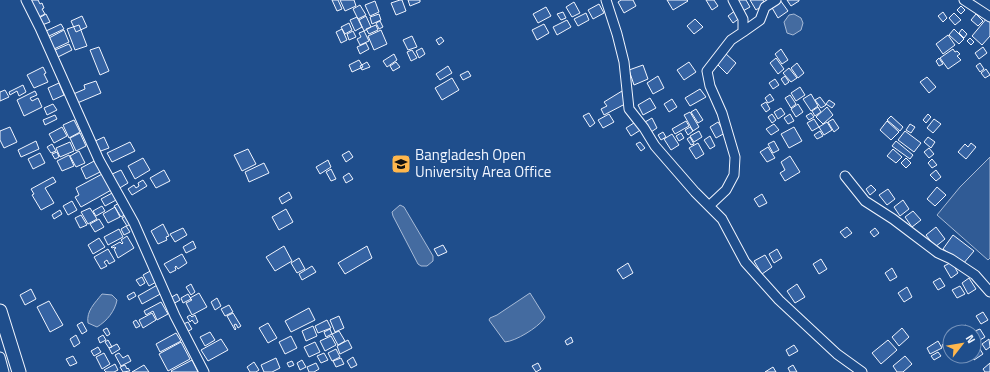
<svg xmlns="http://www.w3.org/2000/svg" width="990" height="372" font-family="'Titillium Web',sans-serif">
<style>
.built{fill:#305b95;stroke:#a8bbd7}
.water{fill:#446ba0;stroke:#a8bbd7}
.building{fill:#3563a3;stroke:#f2f6ff}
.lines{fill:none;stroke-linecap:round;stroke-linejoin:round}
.minor-casing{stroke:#f2f6ff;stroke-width:11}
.highway-casing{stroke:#f2f6ff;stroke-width:15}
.minor{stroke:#1f4e8c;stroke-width:9}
.highway{stroke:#1f4e8c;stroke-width:13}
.labels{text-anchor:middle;stroke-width:3;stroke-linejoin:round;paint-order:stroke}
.poi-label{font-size:15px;fill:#f2f6ff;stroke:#1f4e8c;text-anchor:start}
</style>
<rect width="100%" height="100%" fill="#1f4e8c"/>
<path class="built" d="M990 157V258L988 260 937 215 960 187Z"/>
<path class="water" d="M794 14 801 18 803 23 801 30 793 35 787 33 784 22 789 15Z
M400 205 404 207 433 256V261L427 266H421L418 264 393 216 392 212Z
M530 293 545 317 544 319C537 328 516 341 505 342L489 320 490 318 497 315Z
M102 294 112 295 117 300C115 311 107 321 97 327L88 323C86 311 95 303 102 294Z"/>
<path class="building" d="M30 0H38L40 4 42 3 44 8 42 9 45 14 39 17Z
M332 0H338L342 9 337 11Z
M340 0H354L356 6 345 11Z
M400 0H402L406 11 396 15 391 3Z
M408 0H420V2L410 6Z
M621 0H633L636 6 624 13 618 2Z
M667 0H687L688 1 673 10Z
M706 0H714L718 6 712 10Z
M736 0H746L750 7 743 11Z
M750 0H763L765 4 756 10Z
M780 0 788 11 778 18 771 6Z
M787 0H799V1L791 6Z
M375 1 379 12 370 16 365 5Z
M574 2 580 13 572 17 566 7Z
M599 4 604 13 593 19 588 10Z
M360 5 366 15 358 19 353 9Z
M961 6 965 10 961 14 957 10Z
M546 7 551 16 538 23 533 14Z
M736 10 741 17 733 23 728 16Z
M563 12 566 18 561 20 557 14Z
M943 12 947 18 943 22 938 16Z
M586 13 589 20 578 26 574 19Z
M954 13 961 20 955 25 949 18Z
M46 14 50 22 42 25 39 18Z
M379 14 381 20 372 24 370 17Z
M976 14 983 21 978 26 971 20Z
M82 16 87 27 76 32 71 21Z
M366 16 371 27 364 31 359 20Z
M357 17 362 27 355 31 350 20Z
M987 18 990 20V36L982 45 972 36Z
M695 19 703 27 694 34 687 26Z
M567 20 571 27 557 35 553 27Z
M380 21 383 27 379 29 376 23Z
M349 23 352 30 345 34 341 27Z
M61 24 64 29 49 36 46 31Z
M544 24 549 33 537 40 532 30Z
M79 25 87 46 75 50 67 29Z
M376 25 378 30 369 34 366 29Z
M342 29 347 40 341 43 336 32Z
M954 29 964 39 959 44 949 35Z
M962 29 967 34 964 38 959 33Z
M64 30 69 42 54 49 49 38Z
M381 30 387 44 374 50 368 36Z
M353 31 356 37 349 40 347 34Z
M364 31 369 41 360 45 357 39 361 37 359 33Z
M948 35 955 45 943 54 936 44Z
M412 36 417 47 408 50 403 40Z
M441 37 444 41 439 45 436 40Z
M970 38 974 42 971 45 967 41Z
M366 43 369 49 360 54 357 47Z
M69 44 72 50 58 57 55 50Z
M99 47 109 71 100 75 90 50Z
M983 47 987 53 979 59 975 53Z
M422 48 425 54 419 58 416 51Z
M781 49 788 60 782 64 775 54Z
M953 49 955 52 957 51 960 54 957 56 961 60 948 69 940 58Z
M412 50 417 58 411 61 407 52Z
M725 53 736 63 727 74 716 63Z
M394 54 397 60 387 67 383 61Z
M776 58 784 69 778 74 770 63Z
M939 58 943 64 939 66 936 61Z
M359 60 363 67 352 72 349 65Z
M367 62 370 67 362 70 360 66Z
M396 62 400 67 393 71 390 66Z
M689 62 696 72 684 80 677 70Z
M797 63 804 73 798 78 791 68Z
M980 63 984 69 980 72 976 66Z
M643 65 648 79 634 85 629 70Z
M448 66 452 73 440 80 436 74Z
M43 67 46 73 44 74 48 82 34 88 27 75Z
M789 68 797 78 791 82 783 73Z
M986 69 990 75 985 78 981 73Z
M468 71 471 76 463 80 460 75Z
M658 76 664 88 653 94 647 83Z
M785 76 789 82 785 85 781 79Z
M927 77 936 87 929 93 920 82Z
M452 78 459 90 442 100 435 88Z
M775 79 779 85 773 89 769 83Z
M96 81 101 93 75 104 71 95 85 89 84 85Z
M59 83 64 95 53 100 48 88Z
M23 85 26 92 19 96 17 91 10 95 9 92Z
M800 87 805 95 796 101 791 93Z
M700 89 706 97 690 106 685 98Z
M5 90 9 97 0 101V92Z
M35 91 37 95 30 98 32 101 38 98 42 107 24 116 17 100Z
M622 91 625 104 604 115 601 109 607 106 604 102Z
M770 94 774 100 768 103 765 98Z
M811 94 818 106 811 111 803 99Z
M790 95 796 104 791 108 785 98Z
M820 97 826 105 821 108 815 100Z
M650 98 656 108 643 115 638 105Z
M672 99 677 107 669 112 664 104Z
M829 100 835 104 832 108 826 104Z
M766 102 770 109 766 112 761 105Z
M53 104 57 110 47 115 44 108Z
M798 104 803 112 796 117 791 109Z
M818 107 821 112 815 116 812 111Z
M827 107 833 115 823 124 816 117Z
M781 108 785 114 778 119 774 112Z
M696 109 703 120 698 123 691 112Z
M690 112 699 127 693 131 684 115Z
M589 113 595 123 590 127 583 116Z
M811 113 814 117 809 120 806 116Z
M609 114 614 122 603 128 598 120Z
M772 114 776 120 772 123 768 117Z
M790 114 794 121 788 124 784 118Z
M928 114 931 117 926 123 923 120Z
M55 115 57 119 45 125 43 120Z
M891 116 903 127 900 131 887 120Z
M652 118 657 128 651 132 645 122Z
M814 119 819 127 812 131 807 123Z
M833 119 839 128 834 132 828 122Z
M934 119 941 124 933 133 927 128Z
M74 120 80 132 69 138 63 125Z
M637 121 642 129 631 136 626 128Z
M686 121 689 126 675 134 672 129Z
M887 121 899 132 891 140 880 130Z
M718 122 725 133 716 138 710 127Z
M827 122 832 130 824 135 819 127Z
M774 124 779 130 771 135 766 129Z
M910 124 915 127 911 133 906 130Z
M10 127 17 142 4 148 0 140V131Z
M62 127 67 136 54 143 49 134Z
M690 127 693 131 688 135 685 130Z
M794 127 802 141 789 148 781 134Z
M699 131 702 137 694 142 690 136Z
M820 131 823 136 817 139 814 135Z
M905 131 921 143 914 152 898 140Z
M663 132 666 137 661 140 658 135Z
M80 133 86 146 76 151 70 138Z
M681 133 684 138 679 141 676 136Z
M672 134 679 145 671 150 664 139Z
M710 136 715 146 710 149 704 140Z
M104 137 109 148 98 152 93 142Z
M690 137 694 144 691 145 687 139Z
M928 137 935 142 931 148 924 142Z
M36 141 39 149 21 157 18 150Z
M774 141 779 150 773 153 768 144Z
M896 141 913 155 910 159 892 146Z
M70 142 74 151 60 157 56 148Z
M130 142 135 151 112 162 107 153Z
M640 142 645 148 641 151 636 144Z
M698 143 704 154 696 159 689 148Z
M971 143 976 147 966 159 958 152 965 144 968 147Z
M52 144 56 151 51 153 47 147Z
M768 147 775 158 767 162 760 152Z
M929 148 934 154 929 158 924 152Z
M248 149 256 164 242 171 234 155Z
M893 149 902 157 896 163 887 156Z
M79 151 85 163 76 167 70 156Z
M349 151 353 157 346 162 342 155Z
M57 152 59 157 55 159 52 154Z
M40 153 45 163 33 169 28 159Z
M69 155 74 166 62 171 57 161Z
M790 156 800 172 785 181 780 173 785 170 781 162Z
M143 158 150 170 135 179 128 166Z
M906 158 911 163 906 168 901 163Z
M932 159 937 165 932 168 928 163Z
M96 160 102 171 86 179 81 168Z
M328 160 331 167 320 174 316 167Z
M264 163 269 173 249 182 245 172Z
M331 169 336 179 331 181 326 172Z
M121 170 128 183 118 189 110 175Z
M164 170 170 181 156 188 150 178Z
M936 170 941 177 936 181 930 175Z
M104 173 113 189 81 207 75 197 79 195 76 188Z
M349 173 353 179 346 183 343 177Z
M53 177 56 182 45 188 54 203 41 210 32 195 34 194 31 189Z
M143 180 147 186 132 195 128 189 134 185 136 188 139 186 138 183Z
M871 185 876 190 870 195 866 189Z
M937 187 946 195 935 206 927 199Z
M888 189 895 199 887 205 879 195Z
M114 192 118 199 105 206 101 199Z
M289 192 292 198 282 204 279 198Z
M762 194 767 203 759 207 754 199Z
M903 200 909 209 900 216 894 207Z
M72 201 77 210 68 215 63 206Z
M119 203 126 214 121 217 114 206Z
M102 206 105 211 96 216 93 211Z
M115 207 120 217 108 223 103 214Z
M90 208 97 219 88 224 81 212Z
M286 209 293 222 279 230 272 217Z
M60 210 62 214 54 219 52 215Z
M913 211 921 220 912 227 905 217Z
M81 215 87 225 80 228 75 218Z
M127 215 132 223 127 226 122 218Z
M99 219 104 227 95 232 90 224Z
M163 224 169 236 166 237 167 240 158 244 151 231Z
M126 226 130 232 124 235 121 229Z
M847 227 852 233 845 238 840 232Z
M936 227 945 239 935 247 926 235Z
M183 228 187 235 175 242 170 234Z
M875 228 879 233 874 237 870 232Z
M119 229 123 237 108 245 104 237Z
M953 235 974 251 963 264 943 249Z
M127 236 134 248 118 258 114 249 116 248 115 247 112 248 111 247 120 242 122 244 123 243 121 240Z
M99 238 105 247 93 254 88 245Z
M193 241 196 248 186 253 183 247Z
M443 245 447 252 438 256 434 249Z
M284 246 292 261 275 271 266 257Z
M367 246 372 258 345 274 338 263Z
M108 249 115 261 109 264 107 260 104 262 107 266 101 269 94 257Z
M777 249 782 258 774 263 769 254Z
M182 254 187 263 178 269 176 266 175 267 176 270 170 273 164 264Z
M765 255 772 267 762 274 754 261Z
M299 258 305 269 297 273 291 263Z
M821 259 827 269 819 274 813 264Z
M952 262 958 273 951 278 944 266Z
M628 263 633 273 623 279 617 270Z
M312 266 316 272 302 280 299 274Z
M892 268 897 277 890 281 885 273Z
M152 270 158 281 149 286 143 275Z
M142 277 145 283 140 286 136 280Z
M940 278 945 286 938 290 933 282Z
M969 278 976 289 968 294 962 283Z
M159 284 164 292 142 304 138 296Z
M191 284 195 292 191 295 186 287Z
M797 284 805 297 795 303 787 291Z
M960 286 965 294 957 298 952 290Z
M907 287 912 297 904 302 898 293Z
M31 289 36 299 25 305 20 295Z
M134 292 136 296 129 300 127 296Z
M199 293 207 307 192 315 186 303 192 300 190 298Z
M177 294 180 300 173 304 170 298Z
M188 294 191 299 183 303 181 298Z
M217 298 221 306 215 310 211 302Z
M49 301 63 325 50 332 37 307Z
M161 302 168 314 157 320 153 311 146 315 144 311Z
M229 305 233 312 225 316 221 309Z
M309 308 315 320 291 332 285 321Z
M983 312 988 320 981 324 976 316Z
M152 313 156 320 143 328 139 320Z
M233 313 241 326 238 328 236 324 234 325 236 329 235 330 227 316Z
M190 315 192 317 195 315 198 322 195 324 192 320 190 322 187 317Z
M339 316 344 328 335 332 330 320Z
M136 320 140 326 136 328 133 322Z
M327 320 331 328 318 333 315 326Z
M82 322 87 331 82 334 77 325Z
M188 322 192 329 185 333 181 325Z
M268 323 277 338 268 343 259 328Z
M966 325 970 332H956V331Z
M313 326 317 336 306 341 302 331Z
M107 328 110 334 107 336 103 330Z
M902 328 909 337 899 346 892 337Z
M330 329 332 334 326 337 324 332Z
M980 329 985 337 980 340 975 331Z
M339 331 345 341 338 345 332 334Z
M210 332 215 340 205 346 200 337Z
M176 333 181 341 160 352 156 344Z
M76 335 80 343 74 347 70 339Z
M103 335 106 340 100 343 98 338Z
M291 336 297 348 285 354 279 342Z
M331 336 336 345 325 351 320 341Z
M571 337 573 342 567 345 565 341Z
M221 339 228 350 208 361 201 350Z
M989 339 990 347 986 350 982 344Z
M108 340 112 347 109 348 105 342Z
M348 340 352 348 340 354 337 346Z
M888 340 897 350 881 364 872 353Z
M938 341 942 348 930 354 927 348Z
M947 341 950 346V352L947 354 942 345Z
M181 342 190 359 168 371 159 354Z
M315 342 320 352 309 357 304 347Z
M117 344 120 349 112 354 109 348Z
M794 345 798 351 789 356 786 350Z
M978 346 983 354 974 360 971 356H974V348Z
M98 347 101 352 94 356 91 351Z
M336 349 340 357 332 361 328 353Z
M938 352 941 356 934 360 931 356Z
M104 353 110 364 102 369 96 357Z
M119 353 123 358 128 355 131 361 121 366 115 355Z
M324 353 328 360 321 363 317 356Z
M73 356 77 363 70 366 66 359Z
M905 356 912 364 903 372H897L893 366Z
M353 357 357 365 351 368 347 361Z
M276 358 280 368 272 372H264L261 365Z
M341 358 344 364 336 367 333 361Z
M192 360 198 372H172L171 371Z
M302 360 306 367 300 370 297 363Z
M292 361 294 365 289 367 287 363Z
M254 362 259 370 256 372H250L247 367Z
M316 363 319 369 314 372H309L307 367Z
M538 363 541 369 536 372 532 366Z
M990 363V372H985L983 369Z
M115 364 118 370 114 372H106L104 370Z
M125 365 127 369 128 368 130 371 123 372 120 367Z
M144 365 149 372H132Z
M793 365 797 372H790L788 368Z
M773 367 776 372H765Z"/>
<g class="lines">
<g class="minor-casing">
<path id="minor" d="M26 0 40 28 99 160 134 223 175 316 204 372
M606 0 617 34 624 62 629 109 644 128 655 146 695 192 722 219 745 262 779 300 837 354 862 372
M964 0 990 17
M743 32 760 20 765 7 776 0
M845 176 865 201 893 219 938 253 951 259 975 275 990 292
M709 206 726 190 734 175 735 157 722 113 710 86 707 71 731 40 743 32V19L733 0
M0 357 4 372"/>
</g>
<g class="highway-casing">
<path id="highway" d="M0 311 19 372"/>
</g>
<use href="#minor" class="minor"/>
<use href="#highway" class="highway"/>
</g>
<defs>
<g id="university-square" transform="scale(1)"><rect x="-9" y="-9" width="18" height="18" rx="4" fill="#ffb74d" stroke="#1f4e8c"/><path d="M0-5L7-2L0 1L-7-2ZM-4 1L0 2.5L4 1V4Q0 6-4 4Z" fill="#111"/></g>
</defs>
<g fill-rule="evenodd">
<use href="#university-square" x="401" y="164"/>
</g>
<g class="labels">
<g class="poi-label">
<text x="415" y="160">Bangladesh Open<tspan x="415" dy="17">University Area Office</tspan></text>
</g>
</g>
<g transform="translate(962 344) rotate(59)"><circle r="19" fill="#1f4e8c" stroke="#7391ba"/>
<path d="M0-3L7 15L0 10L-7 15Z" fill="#ffb74d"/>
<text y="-6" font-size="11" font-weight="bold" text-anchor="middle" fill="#f2f6ff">N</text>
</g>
</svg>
